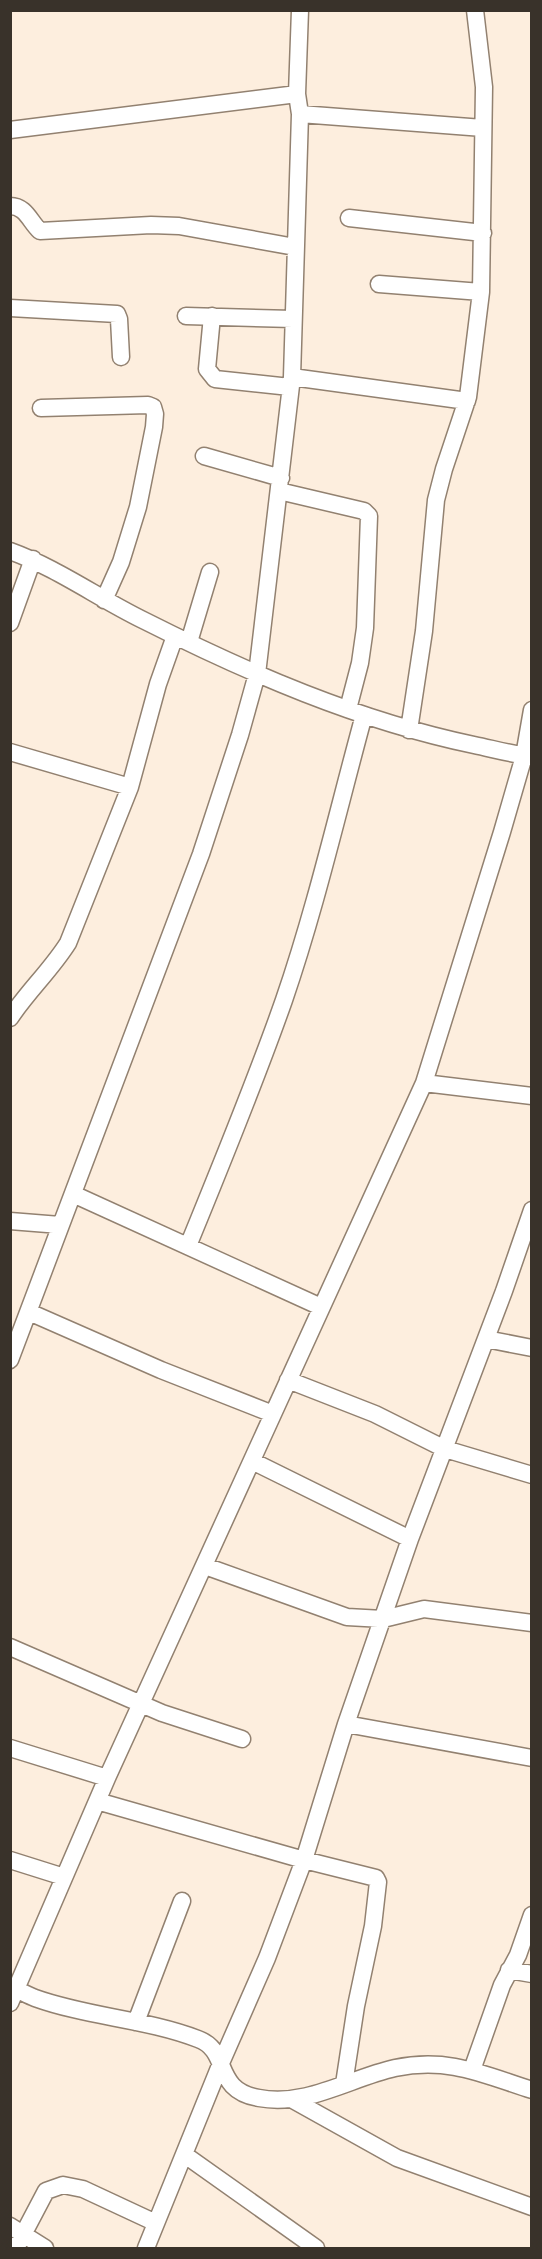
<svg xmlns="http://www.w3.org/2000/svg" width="542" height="2259" font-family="Cabin,sans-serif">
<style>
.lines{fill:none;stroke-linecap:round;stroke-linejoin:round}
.minor-casing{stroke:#928170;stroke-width:19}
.minor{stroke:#fff;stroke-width:16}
</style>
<rect width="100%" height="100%" fill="#fdeede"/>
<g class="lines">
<g class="minor-casing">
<path id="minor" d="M300 114 483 128
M10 130 297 94
M10 206C26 206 30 222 40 231L151 225 179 226 295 247
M349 218 483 233
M379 284 481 292
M10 308 117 314 119 319 121 357
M186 316 293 319
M212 316 207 369 215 379 290 387
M292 377 467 401
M41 408 148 405 153 407 155 414 154 427 138 507 121 562 104 600
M204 456 281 478
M279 491 364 511 369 516 365 628 360 663 348 709
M10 551C57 568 98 598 143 620 248 673 359 721 474 745 493 749 512 754 532 757
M10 623 33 559
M189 642 210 572
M409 730 424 631 436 500 444 469 468 397 481 292 484 87 475 10
M10 752 130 787
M10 1018C28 991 51 970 68 943L130 787 158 684 175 636
M424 1083 532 1096
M73 1194 321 1307
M10 1221 60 1225
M188 1246C221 1165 255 1083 284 1000 316 907 338 810 364 715
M29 1312 161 1370 273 1414
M486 1339 532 1348
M10 1360 201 854 240 735 257 674 292 377 300 114 297 94 300 10
M288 1380 375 1414 445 1449 532 1475
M252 1461 410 1539
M205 1566 347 1617 383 1619 424 1609 532 1623
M10 1647 162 1713 242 1739
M346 1724 532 1758
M10 1748 107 1778
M97 1801 304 1860 376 1878 378 1882 373 1926 356 2006 344 2084
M10 1860 64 1877
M509 1970 532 1974
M10 1987C19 1990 27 1995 35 1998 88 2017 146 2019 198 2039 231 2051 212 2090 259 2098 307 2107 350 2078 395 2068 448 2057 482 2074 532 2090
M10 2003 107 1778 424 1083 502 832 524 756 532 710
M136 2022 182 1901
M472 2070 502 1985 518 1955 532 1915
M293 2100 397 2158 532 2207
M185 2155 316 2248
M10 2226 45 2248
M16 2248 46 2191 63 2185 83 2189 156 2223
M146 2248 221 2063 267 1958 304 1860 346 1724 410 1539 504 1291 532 1210"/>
</g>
<use href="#minor" class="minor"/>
</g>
<rect width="542" height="2259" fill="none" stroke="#39322a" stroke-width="24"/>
</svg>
